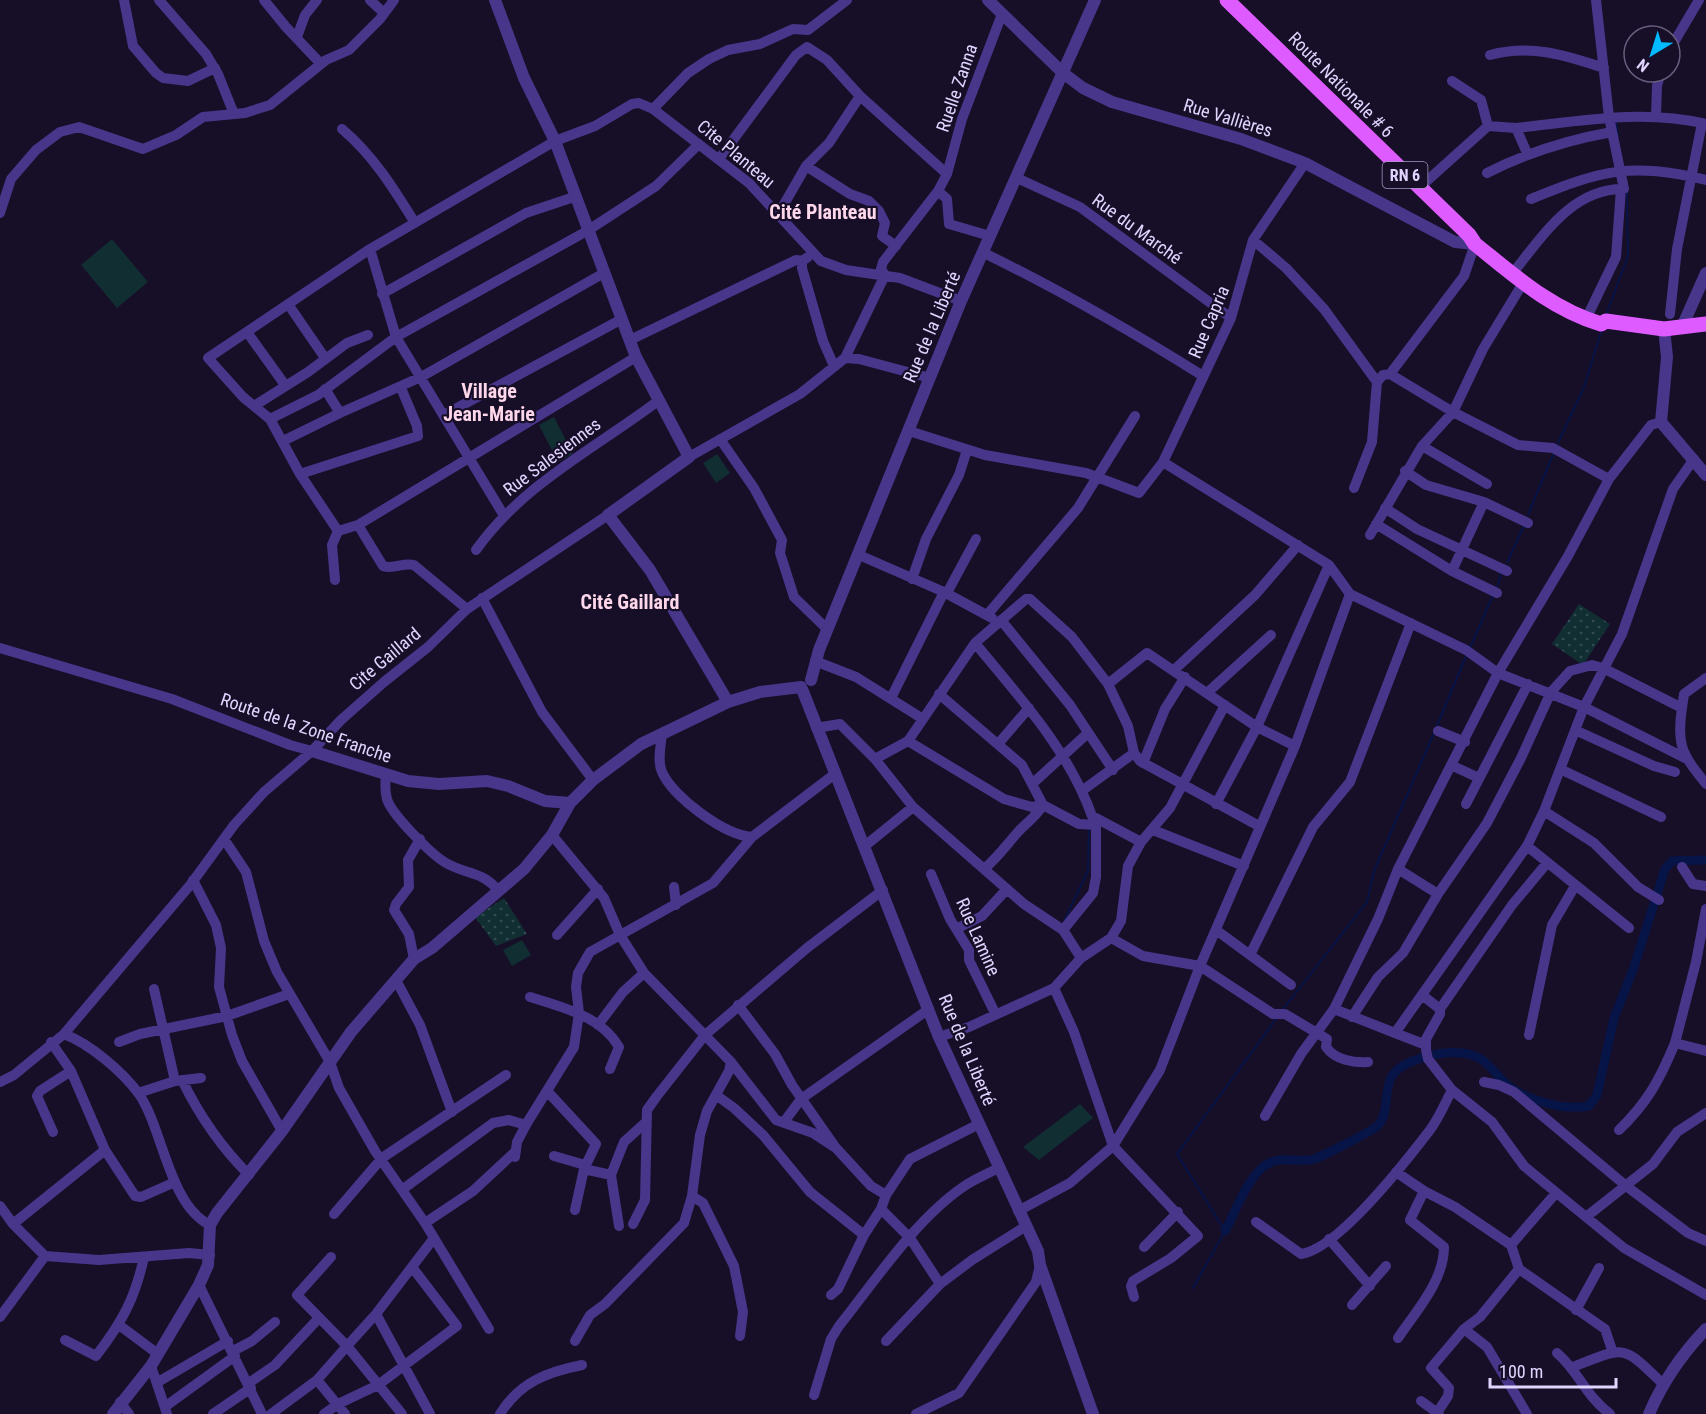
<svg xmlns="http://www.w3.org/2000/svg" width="1706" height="1414" font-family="'Roboto Condensed',sans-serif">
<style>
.green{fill:url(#green-dots)}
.pitch{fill:#112e33}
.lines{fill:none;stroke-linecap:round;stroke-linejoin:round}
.stream{stroke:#071448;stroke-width:2}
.canal{stroke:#071448;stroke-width:9}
.minor{stroke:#48368a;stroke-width:10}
.tertiary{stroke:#48368a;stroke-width:12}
.primary{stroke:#de5cff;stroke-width:15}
.labels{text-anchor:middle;stroke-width:4.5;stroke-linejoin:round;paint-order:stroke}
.shield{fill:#170e28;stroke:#a499be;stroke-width:1.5}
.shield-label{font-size:16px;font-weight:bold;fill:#e1d5ff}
.street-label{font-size:18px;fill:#e1d5ff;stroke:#170e28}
.neighbourhood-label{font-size:20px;font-weight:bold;fill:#ffd7ea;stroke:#170e28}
</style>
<defs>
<pattern id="green-dots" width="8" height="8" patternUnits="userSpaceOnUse" patternTransform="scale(1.5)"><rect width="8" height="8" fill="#112e33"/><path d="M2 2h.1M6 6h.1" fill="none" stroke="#334b52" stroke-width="1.8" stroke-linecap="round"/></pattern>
</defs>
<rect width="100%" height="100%" fill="#170e28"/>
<path class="green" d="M1579 604 1610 624 1583 665 1552 644Z
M504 898 527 934 496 946 475 917Z"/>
<path class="pitch" d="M112 239 148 282 117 308 81 265Z
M554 417 573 454 558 462 539 425Z
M717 454 730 473 716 483 703 463Z
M522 940 531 955 512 966 503 950Z
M1080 1104 1093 1118 1039 1160 1023 1147Z"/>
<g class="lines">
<path class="stream" d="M1616 122 1618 137
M1606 315 1628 256 1627 193
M1556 447 1584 387 1602 329
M1528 515 1554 452
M1507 563 1524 525
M1497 587 1502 572
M1470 648 1493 595
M1436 728 1466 656
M1064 921 1088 871 1089 827
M1283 1009 1367 902 1374 871 1434 733
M1193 1288 1225 1231 1177 1154 1276 1019"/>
<path class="canal" d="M1225 1231C1236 1211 1245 1183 1262 1168 1278 1153 1297 1164 1314 1159 1323 1156 1368 1133 1376 1127 1389 1118 1384 1094 1390 1080 1398 1059 1443 1051 1463 1053 1485 1056 1490 1068 1503 1081 1524 1100 1562 1111 1589 1106L1597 1095 1614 1018 1633 970 1665 869 1672 861 1706 860"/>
<path class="minor" d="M124 0 133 46 156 73 163 78 188 81 215 68
M159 0 206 54 218 74 234 114
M264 0 286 27 321 64
M370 0 384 13
M297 37 305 15 317 0
M1670 49 1699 0
M1490 55C1531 44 1565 55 1604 68
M1452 81 1481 100 1488 126 1516 128 1527 153
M653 109 688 73 709 59 728 50 760 44 793 29 808 30 847 0
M1656 116 1657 86 1661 72
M1516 128C1581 121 1642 109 1706 124
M342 129C373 155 394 189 415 223
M719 159 796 55 807 47 827 60 860 96 947 174
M806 166 850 194 869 201 879 211 885 223 882 236 896 246
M1487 173C1528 152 1567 140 1612 132
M1017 178 1080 207 1231 318
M1419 188 1488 126
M938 191 947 199 949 224 990 236
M1531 199C1602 170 1630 162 1706 180
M0 213 11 179 36 150 60 132 79 127 143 149 176 135 203 117 245 113 270 105 326 60 349 50 380 19 394 0
M779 213 806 166 829 143 860 96
M1253 240 1286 268 1324 309 1377 382
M1475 244 1464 276 1390 374 1453 412 1518 445 1553 448 1609 479
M370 249 396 337 503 514
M984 253C1060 290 1131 331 1203 376
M808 257 802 261V268L823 341 834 366
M1512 274C1542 237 1572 188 1624 189L1609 117 1596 0
M382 294 526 213 574 197
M288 304 325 358
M1670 314 1677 249 1702 123
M1586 319 1616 257 1621 189
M247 332 285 385
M630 340 796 260 802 261
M845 358 859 359 930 378
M254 406 308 372 347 343 368 335
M340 413 421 377 604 273
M444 415 622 319
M270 419 318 395 396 337 587 231 656 186 699 144
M909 431 985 455 1086 473 1139 493 1163 462 1231 318 1253 240 1305 163
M720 439 754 488 782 540 780 553 794 597 827 629
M283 441 340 413 325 389
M1422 446 1487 484
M689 457 800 394 845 358 885 275 881 269 883 262 938 191 947 174 962 119 1002 14
M1163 462 1329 565 1350 594 1466 650 1498 673 1584 707 1685 758
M1405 471 1426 485 1484 502 1528 523
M300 474 418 436 417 426 401 388
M1354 488 1372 442 1377 382 1383 375 1390 374
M1385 508 1417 529 1507 571
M1376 524 1452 571 1497 593
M358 525 383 566C394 570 403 562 414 565L467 609
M338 531 300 474 270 419 243 397 208 358 370 249 555 141 595 126 632 104 639 103 653 109 749 183 821 261 846 270 900 278 961 301
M338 531 358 525 636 357
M1370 535 1422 446 1453 412 1483 349 1523 283
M476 550C523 484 594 449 658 401
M859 555 944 592 992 618
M1452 571 1484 502
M912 579 926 539 959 475 967 450
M335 580 332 545 338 531
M947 593 976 539
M482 598 542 712 593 780
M987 615 1078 508 1135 416
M1001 620 1070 705 1113 770
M975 643C1020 698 1068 749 1092 816L1141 842
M0 648 172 699 290 745 312 751
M815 661 856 677 923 719
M1174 670 1255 595 1298 545
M1108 684 1147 653 1257 727 1295 746
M1207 693 1271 635
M939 694 1022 765 1043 805C1036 817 1026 823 1017 833 1004 848 999 856 984 869
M891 698 944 592
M1682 708 1684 694 1706 678
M816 728 840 724 875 759 913 807 1024 904 1063 930 1081 958
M1575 730 1654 766 1675 772
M1438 731 1465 742
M662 734C661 744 657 762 662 772 673 797 724 835 752 837
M908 741 1004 799 1032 807 1043 805 1079 824 1096 825
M998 744 1029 708
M875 759 908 741 975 643 1026 599H1030L1072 637 1108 684 1128 726 1134 753 1140 761 1259 826
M1143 763 1165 709 1185 677
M1453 766 1479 778
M1560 769 1661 817
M386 776C385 783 385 791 387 799 391 814 432 855 446 863 467 875 480 870 498 890
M1032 784 1088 733
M1083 790 1134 753
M1216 804 1257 727 1329 565
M1466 804 1528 684
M1544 811 1594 843 1638 887 1659 900
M1153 830 1244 866
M552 835 604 898 620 935 644 973 731 1062 776 1120 813 1133 836 1148
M224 839 246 872 264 941 277 972 330 1062 339 1088 375 1151 425 1223 473 1191 516 1151
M866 845 913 807
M1527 846 1629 928
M1547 863 1512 905 1440 1009V1014L1426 1039V1050L1428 1059 1452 1090 1492 1122 1524 1166 1586 1217 1624 1248 1706 1295
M1682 867 1693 884 1706 886
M1398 869 1438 894
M931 874 950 919 969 950V960L995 1013
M193 880 216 925 221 948 219 987 232 1035 242 1061 282 1131
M674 887 676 905
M956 929 982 916 1007 889
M1063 930 1093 893 1096 877V825L1093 819
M1216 930 1291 985
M557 935 598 889
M1111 938 1143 956 1200 966 1273 1014H1285L1327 1039 1326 1047C1335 1060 1354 1063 1368 1062
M1251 953 1313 827 1350 782 1411 623
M414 959 409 934 394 910 396 904 409 887 408 860 420 839
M396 980 420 1025 452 1112
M1054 988 1081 958 1111 938 1121 921 1128 866 1141 842 1170 808 1225 705
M154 989 175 1081
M1422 995 1440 1009
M530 997C562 1007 601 1016 619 1047L610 1069
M738 1005 775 1054 792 1085 836 1148 871 1186 886 1195
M1334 1009 1395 1033 1527 846 1544 811 1584 707 1622 634 1673 489 1694 459
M1352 1017 1378 977 1403 953 1438 894 1487 823 1521 758 1551 692 1570 671 1592 665 1603 668 1682 708C1676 746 1683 755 1706 784
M598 1025 623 992 644 973
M1395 1033 1426 1045
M64 1034C90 1044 122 1071 139 1094 163 1129 169 1205 210 1225
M1529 1035 1552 925 1575 886
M939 1037 969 1027 1054 988 1074 1032 1113 1146 1070 1183 1018 1211
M51 1042 71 1071 105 1150 135 1196 141 1197 175 1182
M119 1042 140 1034 227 1016 289 994
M1675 1043 1696 962 1706 909
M182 1080C200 1117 220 1146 249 1175
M0 1082 14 1075 64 1034 191 884 234 825 264 792 312 751 341 720 384 682 428 647 467 609 608 515
M1484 1082 1499 1085 1514 1092 1625 1185 1688 1233 1706 1241
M548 1092 596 1144 584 1169 575 1210
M138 1093 175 1081 201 1078
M716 1095 734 1108 763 1135 810 1192 864 1235
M1265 1116 1301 1054 1334 1009 1378 919 1398 869 1498 673 1568 556 1609 479 1651 425 1661 422
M784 1122 801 1099 929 1009
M1619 1130C1648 1102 1660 1079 1675 1043L1706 1051
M53 1132 37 1096 40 1091 71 1071
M554 1156 585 1165
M515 1157 517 1142 527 1123 574 1047 579 1013 576 987 578 973 590 952 713 883 752 837 836 773
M584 1169 611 1175
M1396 1172 1424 1191 1455 1207 1511 1245 1519 1269 1605 1329 1613 1353
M403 1189 493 1123 509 1120 526 1125
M692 1196 703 1203 734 1266 743 1312 740 1336
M0 1206 13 1224 45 1256
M881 1209 910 1238 940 1284
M334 1214 382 1158 506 1075
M1586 1217 1653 1164 1677 1132 1706 1113
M1256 1222 1301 1254C1338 1249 1407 1160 1430 1130 1439 1118 1445 1103 1452 1090
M425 1223 489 1329
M13 1224 105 1150
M633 1224 645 1200 647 1110 657 1096 705 1035 807 948 883 890
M619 1226 611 1175 624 1142 645 1123
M1329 1239 1370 1286
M1511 1245 1556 1193
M1144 1247 1178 1212
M331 1257 297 1295 347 1346 376 1314 434 1238
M199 1285 262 1414
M831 1295 838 1289 864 1235 881 1209 886 1195 910 1159 979 1124
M1134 1297 1131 1286 1133 1281 1171 1258 1198 1236 1113 1146 1160 1070 1200 966 1295 746 1350 594
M1352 1305 1386 1266
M1576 1310 1599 1268
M376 1314 430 1414
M0 1317 45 1256 99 1260 189 1253 210 1255
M119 1325 158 1354
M1464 1329 1487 1347 1527 1414
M1398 1338C1416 1311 1444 1281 1444 1247L1410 1220 1424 1191
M65 1340 96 1356C122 1322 135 1299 144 1257
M575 1341 590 1315 605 1304 684 1223 692 1196 700 1135 707 1111 729 1071 731 1062
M886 1341 940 1284 972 1260 1026 1226
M233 1351 252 1341 275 1322
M1557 1353C1580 1373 1584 1394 1610 1414
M151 1366 167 1414
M1573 1367C1626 1346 1622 1344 1663 1384
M317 1380 345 1414
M158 1382 228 1341
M249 1383 275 1365 318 1319
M814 1395 831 1339 839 1326C875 1281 915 1220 963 1187 974 1179 988 1174 1000 1167
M1421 1401 1439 1414
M120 1402 129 1414
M166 1406 235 1356
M1437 1413 1448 1396 1449 1388 1431 1368 1464 1329 1480 1317 1519 1269
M213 1414 251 1388
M271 1414 317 1380 347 1346 402 1414
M324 1414 338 1404 378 1385 457 1326 412 1267
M500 1414C520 1382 547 1372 582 1365
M916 1414 959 1393 1036 1282 1040 1265"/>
<path class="tertiary" d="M495 0 524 78 555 141 636 357 689 457 608 515 650 570 728 702
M988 0 1063 73 1083 88 1112 102 1241 139 1305 163 1455 242 1475 244
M1682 327 1706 273
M1664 329 1667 357 1661 422 1706 475
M811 680 819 650 961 301 1095 0
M802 689 939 1037 1038 1251 1040 1265 1093 1414
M312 751 408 781 439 784 487 781 508 786 545 801 570 803
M113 1414 151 1366 199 1285 208 1265 210 1225 217 1213 282 1131 351 1032 414 959 432 948 524 869 552 835 570 803 593 780 641 744 728 702 760 692 801 687
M1649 1414C1663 1381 1681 1355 1706 1329"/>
<path class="primary" d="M1227 0 1469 235 1475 244C1515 276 1551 309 1601 324L1606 321 1664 329 1706 324"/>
</g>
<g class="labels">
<rect class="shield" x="1382.5" y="162" width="45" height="26" rx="4.5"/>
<g class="shield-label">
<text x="1405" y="181">RN 6</text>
</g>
<g class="street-label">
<text transform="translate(1341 85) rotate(45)" y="6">Route Nationale # 6</text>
<text transform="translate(957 88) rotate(-71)" y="6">Ruelle Zanna</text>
<text transform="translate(1228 118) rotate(17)" y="6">Rue Vallières</text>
<text transform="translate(736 154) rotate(40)" y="6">Cite Planteau</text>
<text transform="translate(1137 229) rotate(36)" y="6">Rue du Marché</text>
<text transform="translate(1209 322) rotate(-67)" y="6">Rue Capria</text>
<text transform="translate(932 327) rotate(-67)" y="6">Rue de la Liberté</text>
<text transform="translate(552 457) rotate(-37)" y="6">Rue Salesiennes</text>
<text transform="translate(385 659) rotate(-40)" y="6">Cite Gaillard</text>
<text transform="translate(306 728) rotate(19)" y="6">Route de la Zone Franche</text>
<text transform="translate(978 937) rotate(66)" y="6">Rue Lamine</text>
<text transform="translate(967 1050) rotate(67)" y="6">Rue de la Liberté</text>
</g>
<g class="neighbourhood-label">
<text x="823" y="219">Cité Planteau</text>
<text x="489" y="398">Village<tspan x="489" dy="23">Jean-Marie</tspan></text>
<text x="630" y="609">Cité Gaillard</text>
</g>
</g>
<g transform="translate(1652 54) rotate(218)"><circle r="28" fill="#170e28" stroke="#685e7e" stroke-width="1.5"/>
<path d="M0-4.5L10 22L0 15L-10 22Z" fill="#01baff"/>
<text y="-9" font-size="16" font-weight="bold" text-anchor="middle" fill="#e1d5ff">N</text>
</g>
<path d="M1490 1378v9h126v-9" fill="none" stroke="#e1d5ff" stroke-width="3"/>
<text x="1499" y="1378" font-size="18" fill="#e1d5ff" stroke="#170e28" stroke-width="4.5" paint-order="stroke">100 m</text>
</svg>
